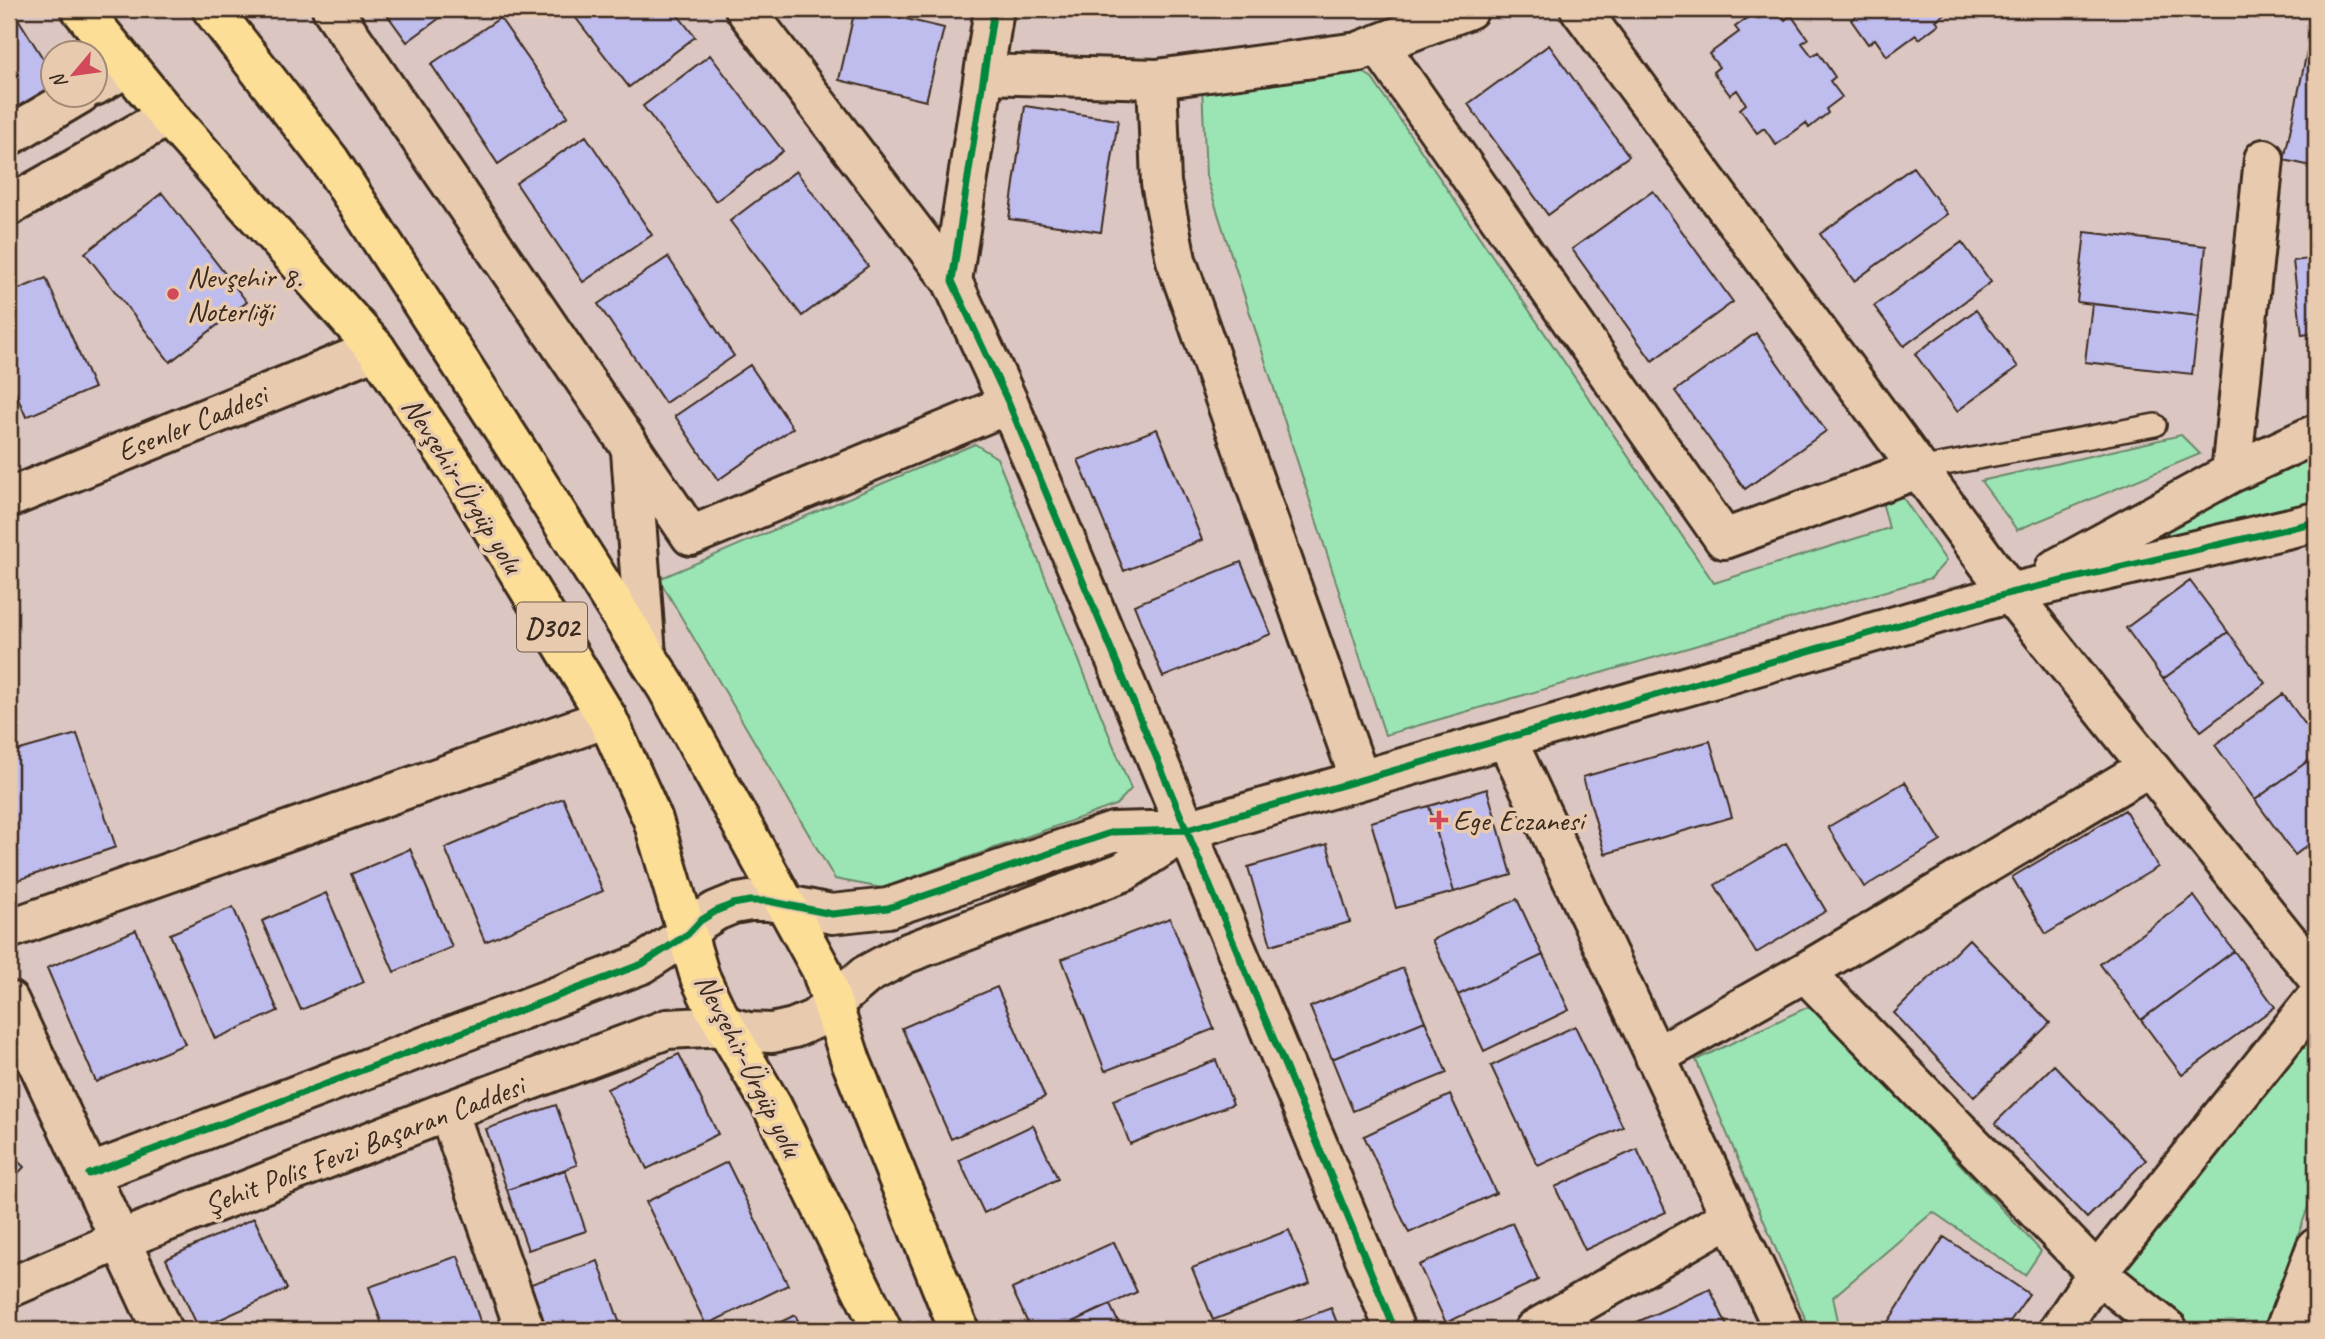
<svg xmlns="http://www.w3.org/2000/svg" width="2325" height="1339" font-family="Caveat,sans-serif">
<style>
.green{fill:#9be5b5;stroke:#6b886a;stroke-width:2}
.building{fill:#bfbcee;stroke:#3b2a1e;stroke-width:2}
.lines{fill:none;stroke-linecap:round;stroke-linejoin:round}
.service-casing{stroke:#3b2a1e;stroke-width:26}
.minor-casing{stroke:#3b2a1e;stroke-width:44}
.trunk-casing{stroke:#3b2a1e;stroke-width:44}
.service{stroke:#e8cbaf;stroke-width:21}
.minor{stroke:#e8cbaf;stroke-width:38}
.trunk{stroke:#fcde96;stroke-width:38}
.cycleway-casing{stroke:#e8cbaf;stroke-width:11}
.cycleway{stroke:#00873e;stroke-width:7}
.poi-dot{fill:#d1495b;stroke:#e8cbaf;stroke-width:2.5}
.labels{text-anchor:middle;stroke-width:7;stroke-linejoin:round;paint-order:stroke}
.shield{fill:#e8cbaf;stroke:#6f5a4a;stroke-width:2}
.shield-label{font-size:28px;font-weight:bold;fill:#3b2a1e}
.poi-label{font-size:30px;fill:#3b2a1e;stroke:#e8cbaf;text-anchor:start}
.street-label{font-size:30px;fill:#3b2a1e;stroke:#e8cbaf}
</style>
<rect width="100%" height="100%" fill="#dcc6c2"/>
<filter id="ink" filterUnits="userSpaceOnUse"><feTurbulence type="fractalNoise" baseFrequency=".0143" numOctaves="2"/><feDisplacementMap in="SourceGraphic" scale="14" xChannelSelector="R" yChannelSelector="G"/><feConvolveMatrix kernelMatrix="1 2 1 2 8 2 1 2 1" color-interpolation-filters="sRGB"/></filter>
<g filter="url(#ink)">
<path class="green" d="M1350 65 1371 77 1714 583 1889 528 1880 494 1897 489 1946 561 1931 578 1385 735 1206 176 1202 85Z
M2181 435 2200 454 2017 530 1981 481Z
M975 444 997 458 1131 789 1116 805 882 888 835 879 659 579Z
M2316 456V506L2143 544 2153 532Z
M1812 1005 2041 1251 2025 1275 1933 1212 1833 1297 1840 1330H1810L1696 1060Z
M2316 1032V1184L2265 1330H2183L2111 1271 2302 1039Z"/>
<path class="building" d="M9 9H12L52 73V88L9 115Z
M383 9H452L407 42Z
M569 9H673L695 37 629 87Z
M855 9H864L944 28 926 101 839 80Z
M1771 9H1777L1785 20 1791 15 1808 39 1802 43 1812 56 1818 52 1835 77 1830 81 1842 97 1826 109 1828 113 1809 128 1806 123 1776 145 1764 128 1757 133 1740 109 1746 104 1737 90 1730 95 1713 72 1719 67 1709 54 1739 32 1735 27 1755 12 1759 18Z
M1853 9H1952L1936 20 1939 24 1919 39 1916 35 1887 56 1875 39 1868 44 1851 20 1857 15Z
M500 18 568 116 498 164 431 64Z
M2310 37 2316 39V167L2284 160Z
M1549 45 1629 156 1548 215 1468 104Z
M710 55 783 151 716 201 643 106Z
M1025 106 1118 120 1101 232 1009 219Z
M586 136 652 235 583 282 516 183Z
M1913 167 1947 214 1854 281 1820 234Z
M796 171 868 266 802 316 730 221Z
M1653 191 1733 302 1652 361 1572 249Z
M162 193 247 302 170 362 85 253Z
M2085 232 2206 246 2199 316 2077 302Z
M1962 242 1991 282 1904 346 1874 306Z
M668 257 734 356 665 403 598 304Z
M2316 258V333L2302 335 2293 261Z
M46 278 94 388 26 417 9 377V293Z
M2092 304 2199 316 2192 374 2085 362Z
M1976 310 2018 367 1957 411 1915 354Z
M1756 333 1826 431 1745 489 1675 391Z
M750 365 793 428 718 480 675 416Z
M1157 429 1202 540 1124 571 1078 460Z
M1241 562 1271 634 1163 677 1134 605Z
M2190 581 2228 632 2163 679 2126 628Z
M2316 592V612L2307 598Z
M2228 632 2265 683 2201 731 2163 679Z
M2283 694 2316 739V755L2255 800 2215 745Z
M77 734 116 847 9 883V753Z
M1710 741 1732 817 1605 854 1583 777Z
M2316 755V839L2295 855 2255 800Z
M1905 782 1941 841 1864 887 1828 827Z
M1487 789 1512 875 1454 892 1429 806Z
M563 798 603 891 485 942 445 848Z
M1429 806 1454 892 1396 908 1371 822Z
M2125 810 2158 867 2046 934 2012 877Z
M1786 843 1826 911 1756 953 1715 885Z
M1327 844 1350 922 1271 945 1248 867Z
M410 849 452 947 394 972 351 874Z
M326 893 364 982 301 1010 262 921Z
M2194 896 2234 951 2141 1020 2100 964Z
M1517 899 1543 955 1458 995 1432 940Z
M233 907 278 1011 215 1039 170 934Z
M1170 918 1214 1029 1105 1071 1062 959Z
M136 930 185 1044 96 1082 47 968Z
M1969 939 2050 1023 1974 1097 1894 1013Z
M2234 951 2275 1007 2182 1075 2141 1020Z
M1543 955 1569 1010 1484 1051 1458 995Z
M1403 968 1425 1021 1332 1059 1310 1007Z
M997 987 1045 1097 951 1139 902 1028Z
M1425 1021 1447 1073 1353 1111 1332 1059Z
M1575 1026 1623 1127 1538 1166 1491 1066Z
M679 1054 718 1134 647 1169 607 1089Z
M1216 1060 1233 1104 1130 1144 1113 1100Z
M2054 1065 2146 1160 2087 1218 1995 1123Z
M1450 1095 1496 1193 1409 1233 1364 1136Z
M556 1105 577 1165 507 1190 486 1129Z
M1033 1125 1058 1179 984 1213 959 1160Z
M1637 1149 1666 1212 1585 1250 1555 1187Z
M9 1153 24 1167 9 1183Z
M727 1162 788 1285 706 1325 646 1202Z
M565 1170 586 1231 528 1250 507 1190Z
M254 1218 287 1289 199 1329 166 1259Z
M1512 1223 1538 1280 1446 1323 1419 1265Z
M1289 1230 1310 1283 1213 1320 1192 1268Z
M1944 1237 2029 1294 2004 1330H1895L1886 1325Z
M1114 1242 1137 1292 1055 1330H1031L1012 1289Z
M458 1256 483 1330H384L369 1287Z
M598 1261 622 1330H544L528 1285Z
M1710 1289 1729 1330H1641L1637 1322Z
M1110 1305 1122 1330H1055Z
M1331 1308 1340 1330H1273Z
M795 1315 803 1330H764Z
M2316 1315V1330H2305Z
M2087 1322 2101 1330H2082Z
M285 1323 289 1330H269Z"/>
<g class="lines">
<g class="service-casing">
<path id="service" d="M1918 469 2155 425"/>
</g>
<g class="minor-casing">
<path id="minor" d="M332 9 691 536 1009 404
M745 9 952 281
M994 9 952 281 1009 404 1395 1330
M1580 9 2010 593 2316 976
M1378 44 1724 539 1918 469
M984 74 1157 79 1358 52 1469 9
M1157 79 1161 183 1176 260 1360 780
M94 86 128 67
M9 136 80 94
M9 206 168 116
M631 451 646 655
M2231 473 2264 159
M9 498 376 349
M2055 569 2231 473 2316 434
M1506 738 1784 1330
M9 929 607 718
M1805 972 2149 767
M9 1001 162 1330
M1655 1057 1805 972 2097 1273 2168 1330
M448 1111 525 1330
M89 1174 642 964 688 934 700 921 716 911 733 904 750 901H768L832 914 888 908 1113 832 1187 830 2010 593 2316 522
M9 1288 120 1240 448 1111 667 1029 726 1026 748 1032 772 1033 794 1028 815 1019 866 975 905 954 1123 872 1187 830
M1534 1330 1730 1217
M2059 1330 2097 1273 2316 998
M2285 1330 2316 1248"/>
</g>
<g class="trunk-casing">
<path id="trunk" d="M81 9 168 116 376 349 459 473 607 718 653 820 700 977 714 1007 772 1106 882 1330
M212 9 330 161 513 444 667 688 821 969 851 1061 959 1330"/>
</g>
<use href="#service" class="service"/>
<use href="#minor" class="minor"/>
<use href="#trunk" class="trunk"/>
<g class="cycleway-casing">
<path id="cycleway" d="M994 9 952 281 1009 404 1395 1330
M89 1174 642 964 688 934 700 921 716 911 733 904 750 901H768L832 914 888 908 1113 832 1187 830 2010 593 2316 522"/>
</g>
<use href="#cycleway" class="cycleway"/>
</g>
</g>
<g class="poi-dot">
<circle cx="173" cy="294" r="7"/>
<path d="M1435.5 809.5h7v7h7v7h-7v7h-7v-7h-7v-7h7z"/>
</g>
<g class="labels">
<rect class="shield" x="517" y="602.5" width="70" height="49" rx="5"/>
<g class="shield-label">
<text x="552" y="637">D302</text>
</g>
<g class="poi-label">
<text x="187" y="287">Nevşehir 8.<tspan x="187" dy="34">Noterliği</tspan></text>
<text x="1453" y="830">Ege Eczanesi</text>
</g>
<g class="street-label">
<text transform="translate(192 423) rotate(-22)" y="10">Esenler Caddesi</text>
<text transform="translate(463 485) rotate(58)" y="10">Nevşehir-Ürgüp yolu</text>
<text transform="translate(749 1065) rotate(63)" y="10">Nevşehir-Ürgüp yolu</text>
<text transform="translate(364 1145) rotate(-21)" y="10">Şehit Polis Fevzi Başaran Caddesi</text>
</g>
</g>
<rect width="2325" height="1339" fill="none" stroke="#e8cbaf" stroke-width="35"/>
<rect x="18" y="18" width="2290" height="1304" fill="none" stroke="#3b2a1e" stroke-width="2.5" filter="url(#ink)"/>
<g transform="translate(74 74) rotate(241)"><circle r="33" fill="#e8cbaf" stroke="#a38b75" stroke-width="2"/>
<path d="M0-5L12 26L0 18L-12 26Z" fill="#d1495b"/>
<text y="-10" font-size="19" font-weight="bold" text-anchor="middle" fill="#3b2a1e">N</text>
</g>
</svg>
